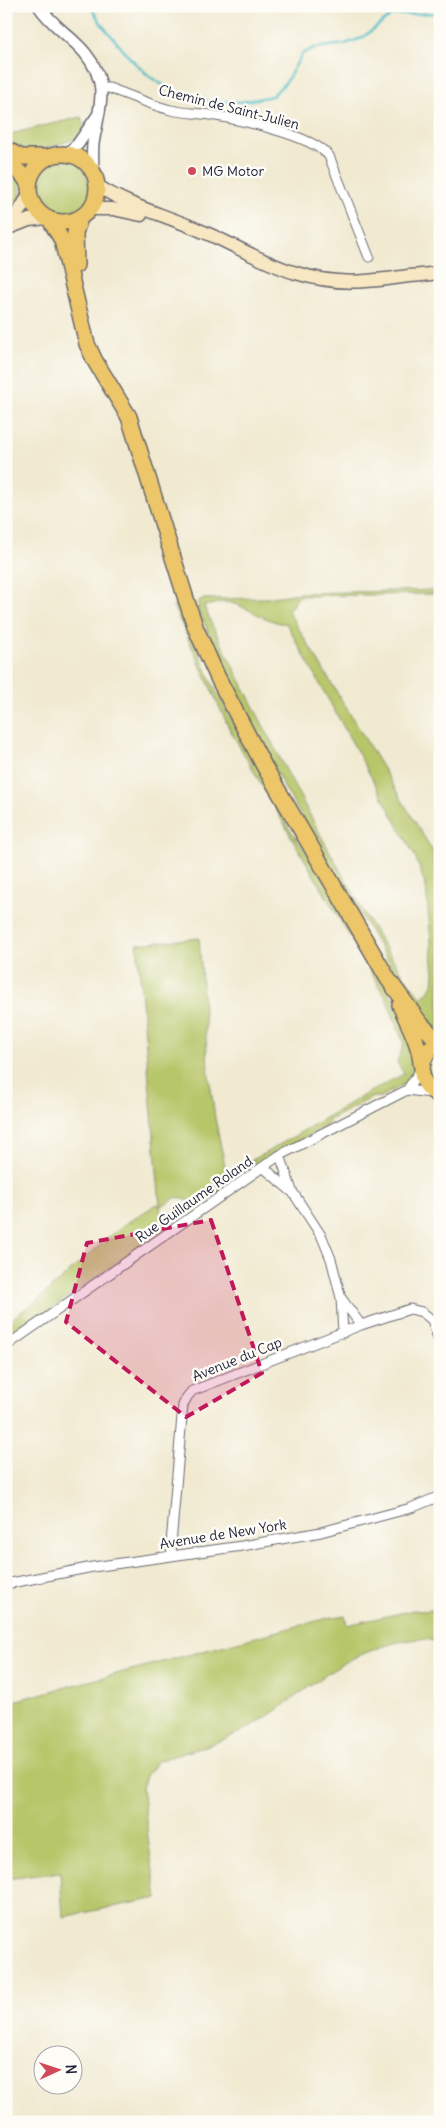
<svg xmlns="http://www.w3.org/2000/svg" width="446" height="2128" font-family="Delius,sans-serif">
<style>
.green{fill:#b7c669;stroke:#6c7452;fill-rule:evenodd}
.lines{fill:none;stroke-linecap:round;stroke-linejoin:round}
.stream{stroke:#4dbbc6;stroke-width:2.5}
.minor-casing{stroke:#6a6870;stroke-width:11}
.tertiary-casing{stroke:#6a6870;stroke-width:14}
.secondary-casing{stroke:#6a6870;stroke-width:15}
.primary-casing{stroke:#6a6870;stroke-width:18}
.minor{stroke:#fff;stroke-width:9}
.tertiary{stroke:#fff;stroke-width:11}
.secondary{stroke:#f7e8c3;stroke-width:12}
.primary{stroke:#ecc669;stroke-width:15}
.marked{fill:#c2185b;fill-opacity:0.2;stroke:#c2185b;stroke-width:4;stroke-dasharray:10 6;stroke-linejoin:round}
.poi-dot{fill:#d1495b;stroke:#fdfcf7;stroke-width:2}
.labels{text-anchor:middle;stroke-width:5;stroke-linejoin:round;paint-order:stroke}
.street-label{font-size:14px;fill:#22223b;stroke:#fdfcf7}
.poi-label{font-size:14px;fill:#22223b;stroke:#fdfcf7;text-anchor:start}
</style>
<rect width="100%" height="100%" fill="#fdfcf7"/>
<filter id="ink" filterUnits="userSpaceOnUse"><feTurbulence type="fractalNoise" baseFrequency=".02" numOctaves="2"/><feDisplacementMap in="SourceGraphic" scale="10" xChannelSelector="R" yChannelSelector="G"/><feConvolveMatrix kernelMatrix="1 2 1 2 8 2 1 2 1" color-interpolation-filters="sRGB"/></filter>
<filter id="wash" filterUnits="userSpaceOnUse"><feTurbulence type="fractalNoise" baseFrequency=".0096" numOctaves="4" result="noise"/><feDisplacementMap in="SourceGraphic" scale="20" xChannelSelector="R" yChannelSelector="G"/><feGaussianBlur stdDeviation="1.12" result="paint"/><feColorMatrix in="noise" values="0 0 0 0 0 0 0 0 0 0 0 0 0 0 0 0 0 1.4 0 .05"/><feComposite in="paint" operator="in"/></filter>
<g filter="url(#wash)">
<rect width="100%" height="100%" fill="#f1ead1"/>
<path class="green" d="M81 117 84 128 75 139 43 149 28 150 6 141V135Z
M61 159C71 158 79 161 87 168L85 173 88 181 93 183C93 230 27 218 39 179 42 168 50 162 61 159Z
M6 169 20 180C22 198 21 205 6 216Z
M440 590V594L299 596 288 611 435 855 433 863 440 879 439 1030 429 1022 397 976 285 789 239 698 199 612 198 602 202 599 266 598 300 593ZM224 602C241 602 272 626 286 623L415 856 426 887 434 974 433 985 422 998C389 960 365 914 340 870 295 790 254 707 212 625L204 606Z
M175 605 182 613 212 683 275 797 287 825 316 866 391 995 418 1054 415 1074 404 1084 381 1097H373L331 1119 326 1126 280 1151 198 1207 193 1202 177 1197 160 1207 163 1230 6 1341V1323L36 1301 122 1226 157 1204 160 1206 137 944 199 938 208 1067 215 1118 226 1171C250 1164 269 1150 291 1138 329 1116 365 1093 404 1074L397 1062 404 1044 386 998 296 845 229 728 173 606Z
M414 1610 420 1611 433 1610 440 1630V1644C418 1629 360 1653 339 1666 305 1688 276 1714 240 1732 214 1745 186 1752 157 1761L146 1776 142 1788 151 1860 158 1898 63 1917 60 1872 6 1879V1703L328 1618 345 1615 347 1625Z"/>
<g class="lines">
<path class="stream" d="M90 6 103 26 130 58 150 77 178 94 208 101 241 102 272 96 286 82 302 54 314 48 345 44 362 38 392 15 440 13
M355 6 392 15"/>
</g>
</g>
<g filter="url(#ink)">
<g class="lines">
<g class="minor-casing">
<path id="minor" d="M101 88H109C129 95 150 105 171 110 184 113 197 113 210 115 237 119 312 135 329 156L369 257
M421 1069 407 1090 431 1093
M280 1155 292 1191 322 1237 331 1259 341 1298 343 1333
M263 1167 291 1191
M341 1298 361 1325
M6 1346 280 1155 407 1090
M172 1556 171 1544 183 1405 187 1397 192 1391 361 1325 410 1309 422 1312 432 1320 440 1344
M6 1584 93 1567 242 1546 321 1532 411 1508 440 1496"/>
</g>
<g class="tertiary-casing">
<path id="tertiary" d="M39 6C51 25 71 36 85 53 112 86 98 109 93 144 92 153 93 163 93 171
M67 154 78 144 98 115"/>
</g>
<g class="secondary-casing">
<path id="secondary" d="M98 186C128 206 165 215 199 230 232 243 262 263 296 273 338 286 367 282 409 276 420 275 430 275 440 272
M90 209H113L141 215
M6 222C18 216 24 205 29 193
M6 229 29 220 46 218"/>
</g>
<g class="primary-casing">
<path id="primary" d="M6 149 21 157H49
M29 188a34 34 0 1 1 68 0a34 34 0 1 1-68 0Z
M6 164C16 169 26 175 29 187
M50 220 62 240 87 344 95 361 129 417 186 599 196 629 218 678 264 766 388 979 420 1023 433 1036 440 1038
M76 265 75 233 80 218
M400 1005C408 1024 420 1044 421 1064
M440 1039C419 1055 413 1083 440 1096"/>
</g>
<use href="#minor" class="minor"/>
<use href="#tertiary" class="tertiary"/>
<use href="#secondary" class="secondary"/>
<use href="#primary" class="primary"/>
</g>
</g>
<path class="marked" d="M211 1220 262 1373 186 1417 66 1322 87 1243Z"/>
<circle class="poi-dot" cx="192" cy="171" r="5"/>
<g class="labels">
<g class="street-label">
<text transform="translate(229 107) rotate(14)" y="5">Chemin de Saint-Julien</text>
<text transform="translate(194 1199) rotate(-35)" y="5">Rue Guillaume Roland</text>
<text transform="translate(237 1359) rotate(-22)" y="5">Avenue du Cap</text>
<text transform="translate(223 1534) rotate(-9)" y="5">Avenue de New York</text>
</g>
<g class="poi-label">
<text x="202" y="176">MG Motor</text>
</g>
</g>
<rect width="446" height="2128" fill="none" stroke="#fdfcf7" stroke-width="25"/>
<g transform="translate(58 2070) rotate(87)"><circle r="24" fill="#fdfcf7" stroke="#a5a5ac"/>
<path d="M0-4L9 19L0 12L-9 19Z" fill="#d1495b"/>
<text y="-8" font-size="14" font-weight="bold" text-anchor="middle" fill="#22223b">N</text>
</g>
</svg>
